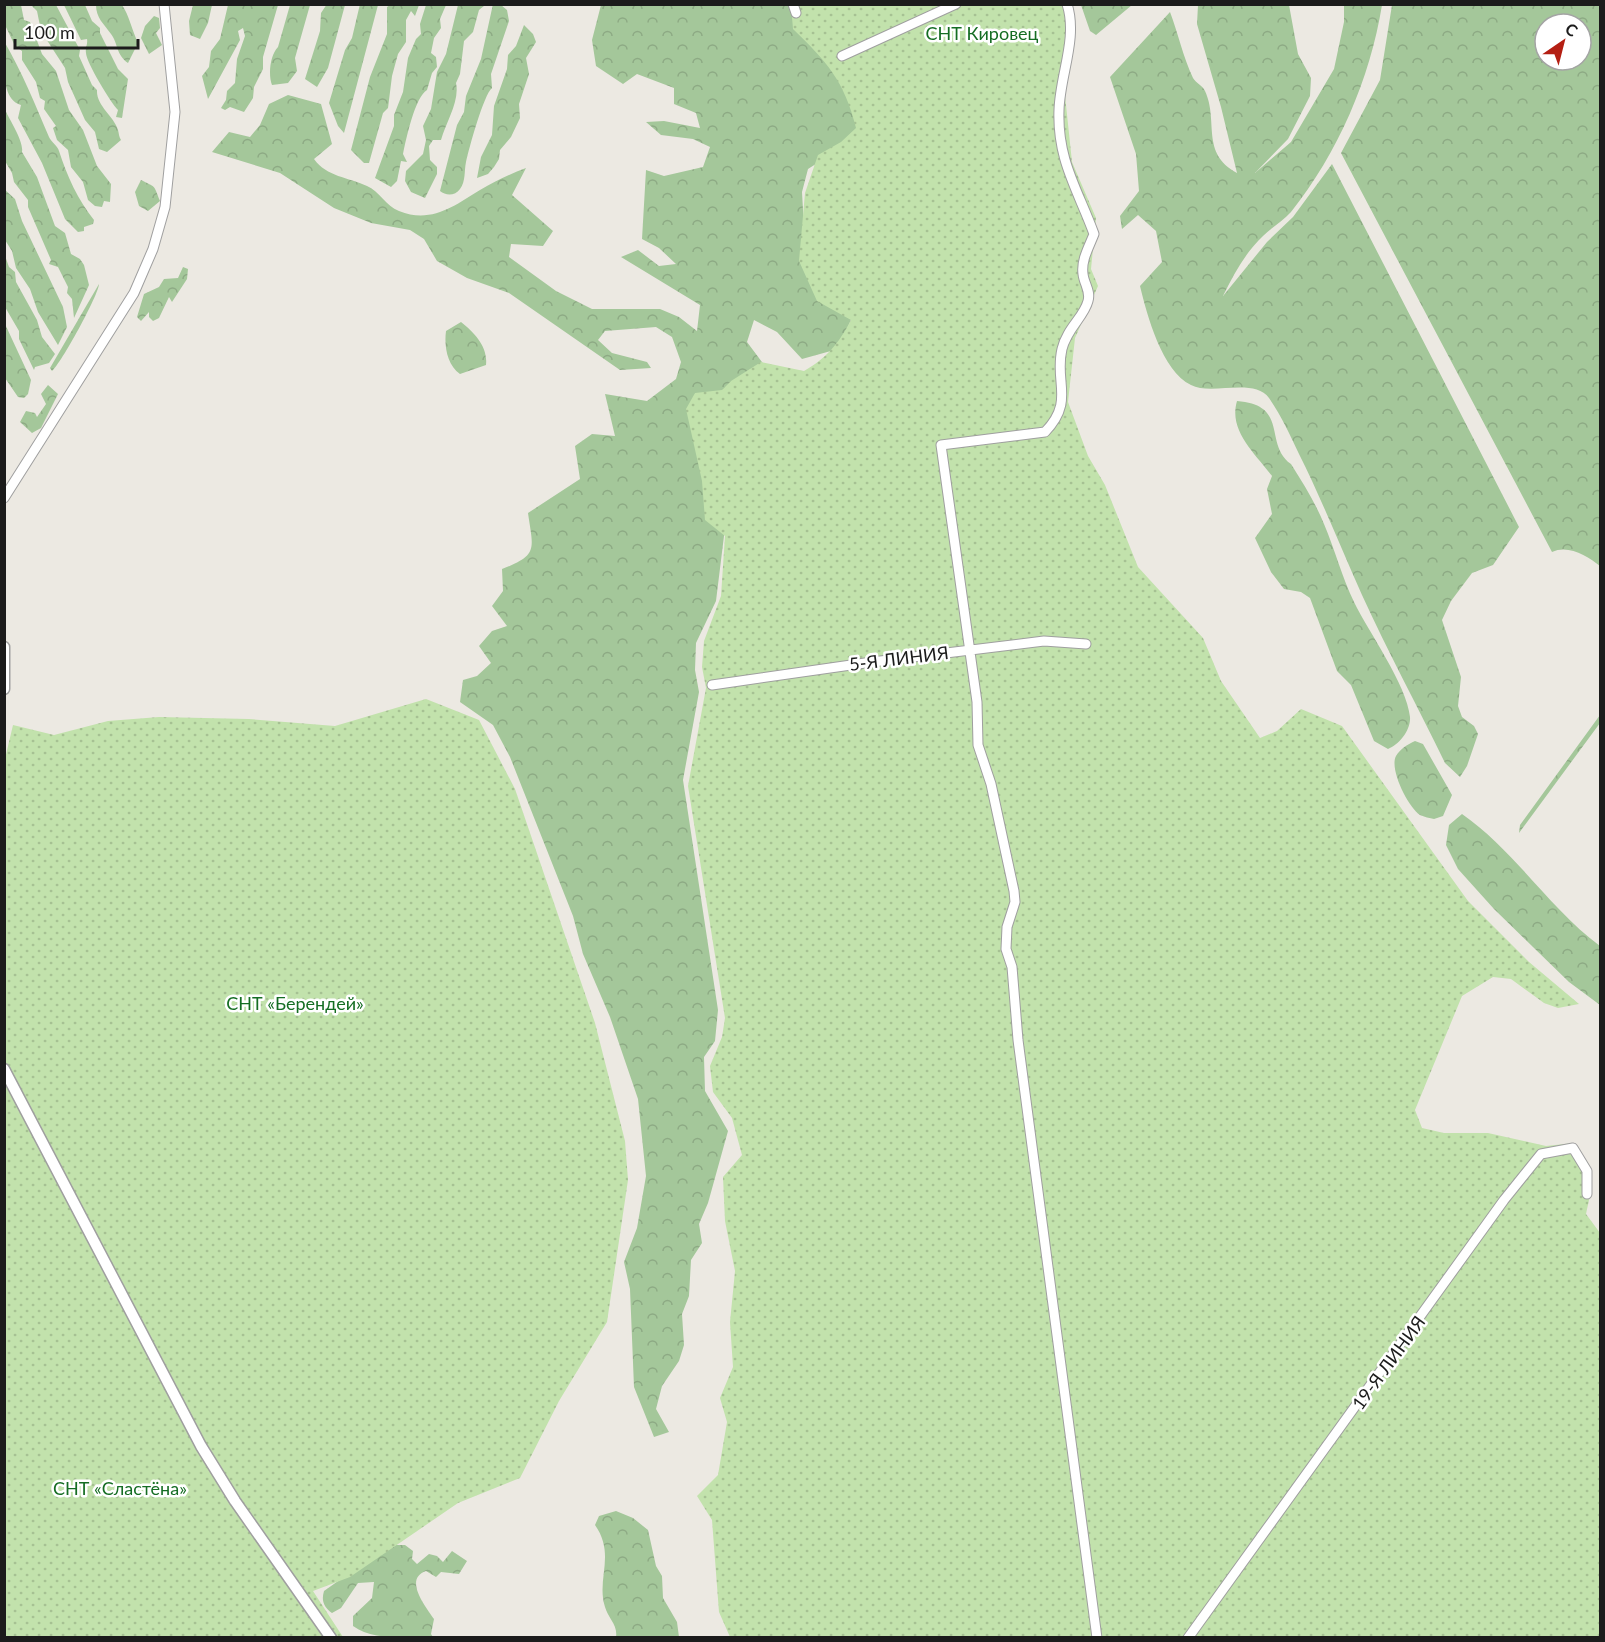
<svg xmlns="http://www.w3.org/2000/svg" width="1605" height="1642" font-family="Lato,sans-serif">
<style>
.forest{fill:url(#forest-crowns);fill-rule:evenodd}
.garden{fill:url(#garden-dots)}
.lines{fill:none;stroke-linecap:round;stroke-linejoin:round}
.minor-casing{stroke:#9f9f9f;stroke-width:11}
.tertiary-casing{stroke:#9f9f9f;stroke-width:13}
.minor{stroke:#fff;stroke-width:9}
.tertiary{stroke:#fff;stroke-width:10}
.labels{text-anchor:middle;stroke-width:5;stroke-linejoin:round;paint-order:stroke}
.park-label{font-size:18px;fill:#156d23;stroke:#fff}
.street-label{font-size:18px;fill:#1b1b1b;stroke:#fff}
</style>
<defs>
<pattern id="forest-crowns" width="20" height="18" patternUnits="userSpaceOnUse" patternTransform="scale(1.5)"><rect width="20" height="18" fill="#a4c79a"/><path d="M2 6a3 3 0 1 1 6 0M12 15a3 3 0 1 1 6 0" fill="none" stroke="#8daa84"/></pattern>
<pattern id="garden-dots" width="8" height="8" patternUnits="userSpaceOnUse" patternTransform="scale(1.5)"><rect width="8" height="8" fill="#c2e2ac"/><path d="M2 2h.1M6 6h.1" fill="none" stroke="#a6c193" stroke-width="1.8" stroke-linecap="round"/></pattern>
</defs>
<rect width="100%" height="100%" fill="#ece9e2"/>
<path class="forest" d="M327 4 345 5 328 68 317 87 305 79 320 31 321 13Z
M360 4 378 5 344 133 338 126 329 103 345 50 352 38Z
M493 4 501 5 507 10 509 21 491 74 492 88C484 94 469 148 466 162 464 171 466 181 460 189 455 196 446 196 440 191L457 125 464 112 466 96 481 59Z
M4 5H21L24 20 30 22 42 54 56 71 69 110 83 130 97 166 111 184 110 202 104 201 102 207 95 206 88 200 83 182 71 167 68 150 57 140 53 128 56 126 44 109 45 101 40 98 36 82 22 60V51L15 46 5 25Z
M31 5H56L80 50 79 56 92 85 97 90C96 106 114 116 118 130 119 134 119 137 121 140L107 152 99 149 95 132 85 120 68 82 65 68 41 31 37 11Z
M64 5H85L92 21 100 28V33L118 69 128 79 122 118 116 117 118 110C111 103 86 62 86 53 85 48 88 44 87 39L81 40Z
M96 5H122C129 15 132 30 138 43L128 63C116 55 118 43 111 34 104 24 96 18 96 5Z
M193 5H212L208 23 200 39 190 35 189 21Z
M228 5H278L263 57V69L254 87 253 98 244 112 230 107 225 110 221 108 226 100 227 91 235 83 237 59 245 36 243 28 238 31 240 40 208 99 202 76 209 67 211 51 220 39Z
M290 5H310L295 58 297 71 288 83 272 85C268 75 270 55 278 47Z
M390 5H419L415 16 411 11 406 20V42L398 54 392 76 388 108 383 113 369 163H364L351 150 370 77 387 34V7Z
M426 5H446L440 19 441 28 434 38 431 53 436 57 437 67 432 73 427 90C415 97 406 139 403 154L407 162 401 161 397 181 391 187 375 178 394 126V115L403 92 408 58 416 39 421 34 420 24Z
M458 5H485L479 10 473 32 464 41 460 74 456 83C460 101 446 122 441 140H433L429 146 430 160 437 167V174L425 198 411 192 405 181 406 171 423 154 426 140 423 126 431 109 437 72 446 54Z
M601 5H788L812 36 835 52 861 135 808 169 802 192 805 245 854 313 838 349 802 359 777 332 754 320 747 342 776 381 732 471 716 601 696 643 695 670 699 692 683 780 718 1010 715 1041 704 1057 705 1091 728 1131 708 1203 699 1224 702 1243 691 1260 689 1296 682 1314 684 1345 679 1361 662 1386 656 1409 669 1432 654 1437 634 1387 630 1289 624 1262 637 1228 646 1176 638 1099 610 1017 583 954 573 916 510 757 493 725 460 702 463 680 477 676 491 663 479 646 492 631 507 626 492 606 503 591 502 569C539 555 533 549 528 513L580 479 575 446 592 434 615 436 605 394 647 401 676 379 681 362 672 337 656 327 605 331 598 340 612 353 647 362 651 368 620 370 509 293 467 278 437 261 424 239 410 230 371 223 334 208 280 173 212 152 229 132 250 137 260 125 269 104 288 95 321 104 332 144 314 159C327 177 348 177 367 186 379 191 386 206 399 211 431 224 454 206 480 190 495 181 510 174 526 168L512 195 553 231 543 246 511 244 509 257 556 291 592 309H660L679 317 697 331 700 305 621 257 638 250 659 266 676 264 659 248 642 239 646 170 664 176 703 167 710 147 693 139 661 135 646 122 664 121 700 128 696 113 674 104V88L637 74 623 84 596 66 592 40Z
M1081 5V4L1132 5 1096 35 1090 31Z
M1198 5H1289L1298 54 1311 78 1310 96 1288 139 1255 173 1291 142 1334 69 1344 22V5H1382C1370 79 1338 153 1291 212 1283 221 1272 227 1263 236 1245 253 1234 274 1223 296L1267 242 1293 217 1332 164 1519 527 1493 565 1472 573 1451 601 1442 620 1461 677 1458 706 1462 717 1474 726 1478 734 1467 766 1460 777 1445 763C1418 707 1388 652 1362 595 1341 548 1322 500 1299 454 1290 435 1281 415 1269 398 1254 377 1211 396 1191 385 1162 371 1147 315 1140 286L1162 262 1156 231 1138 215 1122 229 1120 216 1139 191 1136 154 1110 77 1170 12C1178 33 1183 57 1193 78 1196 83 1203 86 1205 91 1219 121 1200 153 1237 173L1221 107 1197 24Z
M1392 5H1600V566C1588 556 1568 544 1552 552L1341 153 1380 80ZM1545 24H1581V60H1545Z
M154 16 159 18 160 28 156 33 162 45 149 54 141 38 145 26Z
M524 25 533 34 536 42 526 58 529 74 519 104 520 118 511 137 500 150 499 159 494 167 488 174 477 178 481 157 492 135 494 106 507 69 508 55 516 46Z
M4 41C22 72 35 104 49 137 51 142 58 146 59 151 67 176 78 200 94 220L93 224 84 227V231L78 232 65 219 42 163 18 118 21 105C0 100 4 60 4 41Z
M5 110C10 120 24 142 22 152L37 177 55 226 65 233 71 254 80 259 84 265 89 285 74 318 72 299 67 293 68 287 58 267 49 264 51 260 28 207V200L14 182 12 173 5 161Z
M141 180C156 188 153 183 160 201L148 211 139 206 135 192Z
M4 189 15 199 22 221 63 307 67 327 58 345 38 312 30 289 16 268 12 251 5 240Z
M4 253 9 267 15 272 16 282 37 320 42 337 55 354 49 363 35 367 34 370 19 339V331L5 307Z
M183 267 188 269 187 279 172 302 169 297 159 318 153 321 149 317V312L141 321 137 317 144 294 159 287 164 279 178 278Z
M99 284C99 294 61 364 52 371L50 368Z
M461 322C475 333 488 347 486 365L460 374C447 365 444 346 446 331Z
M5 324 31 380 28 394 24 398 18 397 5 378Z
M48 385 58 394 41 428 32 433 20 422 26 411 35 413 37 417 46 404 41 394Z
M1237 401C1290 405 1263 444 1291 464 1303 483 1316 504 1324 524 1335 550 1342 577 1354 602 1368 631 1407 685 1410 717 1411 730 1399 745 1388 749L1374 741 1351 685 1337 671 1310 598 1301 592 1284 589 1271 572 1255 538 1272 514 1267 489 1272 476C1256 454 1228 431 1237 401Z
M1600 715V723L1519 833 1520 825Z
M1415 741 1423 744 1452 795 1443 816 1434 819C1430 818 1424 817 1420 815 1408 807 1389 769 1396 756 1400 749 1408 744 1415 741Z
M1462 814C1514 850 1549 908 1600 946V1005L1569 982 1494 909 1458 869 1446 845 1449 825Z
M616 1511 633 1518 648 1530 656 1566 662 1576 663 1598 677 1622 679 1637H616C618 1625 608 1618 605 1607 596 1579 616 1555 595 1525L599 1516Z
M389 1545H405L413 1551 412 1559 417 1564 429 1554 437 1556 443 1562 452 1551 467 1561 459 1574 441 1572 436 1577 426 1571C403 1579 426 1607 434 1619L431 1634 433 1637C409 1637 373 1641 353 1626V1616L372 1598 374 1582 358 1583 341 1608 332 1613C324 1607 321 1601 324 1591Z"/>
<path class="garden" d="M791 5H1069L1075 25 1064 86 1072 162 1096 218 1091 269 1098 286 1075 338 1068 402 1088 456 1105 485 1138 567 1203 638 1221 681 1260 738 1277 731 1301 709 1342 726 1468 901 1529 962 1579 1004 1558 1008 1544 1003 1511 979 1493 977 1462 996 1415 1110 1422 1128 1444 1133H1488L1546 1146 1574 1143C1596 1173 1594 1178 1586 1214L1600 1233V1637H730L719 1612 712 1520 697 1496 718 1475 727 1422 720 1398 733 1367 730 1322 735 1271 725 1221 723 1177 742 1155 732 1118 713 1092 710 1066 722 1037 725 1018 688 786 706 688 702 667 704 641 721 596 725 536 705 520 702 481 686 409 695 393 722 390 731 381 761 362 804 371C827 358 839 343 851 320L817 301 799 261 805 193 818 155 841 142 856 128C844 80 827 62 793 29Z
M426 699 479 720 515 789 595 1023 625 1141 628 1180 607 1322 559 1401 520 1478 458 1503 350 1577 313 1591 343 1637 5 1638 4 763 13 725 54 735 108 721 159 717 249 719 335 726Z"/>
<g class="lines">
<g class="minor-casing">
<path id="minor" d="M793 4 796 13
M1067 4C1078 38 1060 75 1059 110 1057 160 1078 190 1094 234 1089 247 1081 260 1083 274 1084 284 1091 291 1088 301 1084 317 1067 328 1062 349 1054 382 1075 401 1045 432L941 445 977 702 978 745 991 784 1014 891 1015 902 1007 927 1006 949 1012 967 1018 1040 1097 1638
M842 56 956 4
M4 498 134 293 153 249 165 207 175 112 164 4
M712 685 872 662 1044 641 1086 644
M1188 1638 1504 1200 1541 1154 1573 1148 1587 1171V1194"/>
</g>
<g class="tertiary-casing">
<path id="tertiary" d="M4 647V689
M4 1069 201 1446 235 1501 331 1638"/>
</g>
<use href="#minor" class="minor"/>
<use href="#tertiary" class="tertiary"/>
</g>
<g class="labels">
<g class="park-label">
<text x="982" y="40">СНТ Кировец</text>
<text x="295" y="1010">СНТ «Берендей»</text>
<text x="120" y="1495">СНТ «Сластёна»</text>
</g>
<g class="street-label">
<text transform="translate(899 659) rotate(-7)" y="6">5-Я ЛИНИЯ</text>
<text transform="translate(1389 1363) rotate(-54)" y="6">19-Я ЛИНИЯ</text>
</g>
</g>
<rect width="1605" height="1642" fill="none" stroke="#1b1b1b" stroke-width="12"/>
<g transform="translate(1563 42) rotate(35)"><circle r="28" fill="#ffffff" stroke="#a4a4a4" stroke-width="1.5"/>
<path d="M0-4.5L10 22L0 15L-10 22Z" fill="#b41f13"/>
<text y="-9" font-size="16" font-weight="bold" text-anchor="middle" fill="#1b1b1b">С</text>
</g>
<path d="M15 39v9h123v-9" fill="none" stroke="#1b1b1b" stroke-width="3"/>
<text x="24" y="39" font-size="18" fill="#1b1b1b" stroke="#ffffff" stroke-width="4.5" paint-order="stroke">100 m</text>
</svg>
